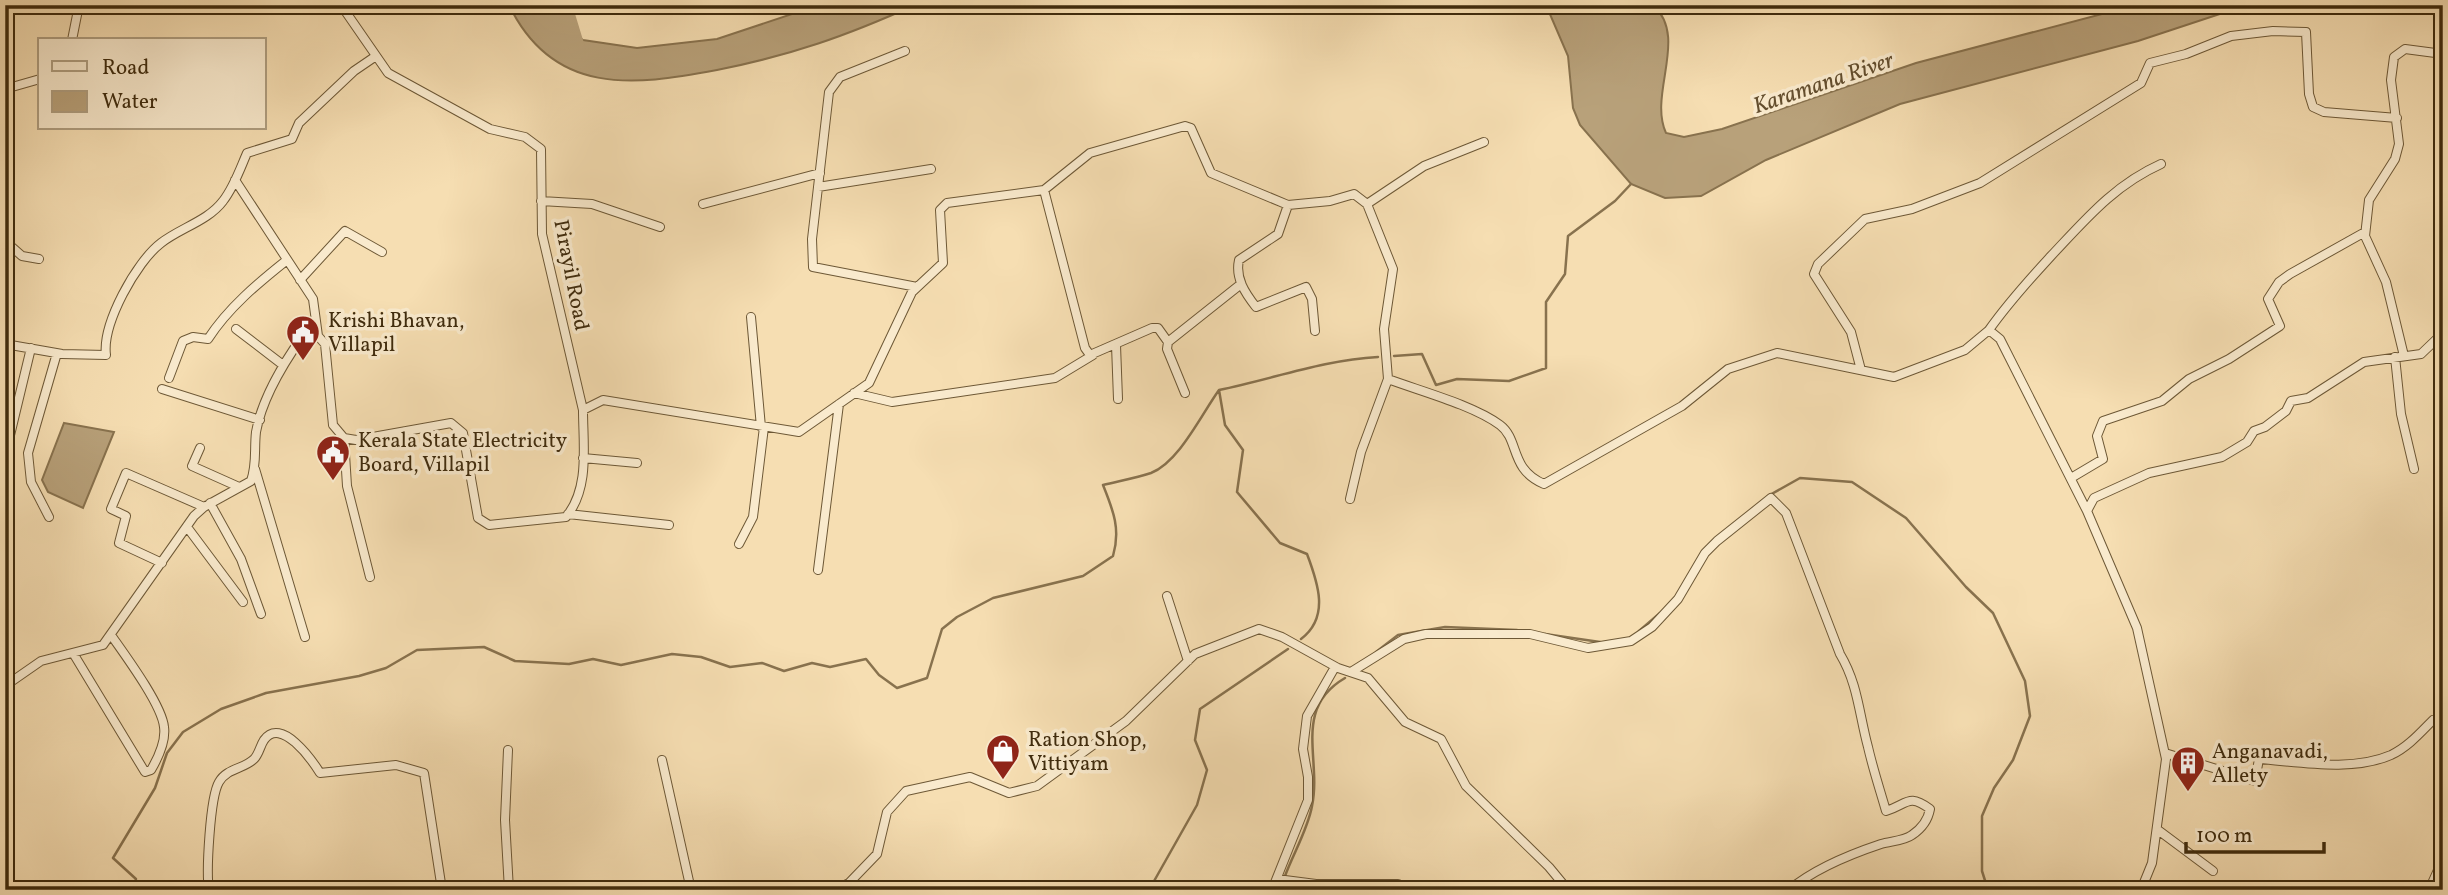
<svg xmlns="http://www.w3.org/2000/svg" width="2448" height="895" font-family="Vollkorn,serif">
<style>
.water{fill:#b8a17a;stroke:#88724e;stroke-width:2}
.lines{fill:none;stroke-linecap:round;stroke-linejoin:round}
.stream{stroke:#88724e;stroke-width:2.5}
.river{stroke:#b8a17a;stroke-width:16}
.minor-casing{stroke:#6d5836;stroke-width:10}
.minor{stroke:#f9eacd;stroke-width:8}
.labels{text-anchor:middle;stroke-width:7;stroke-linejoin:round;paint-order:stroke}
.street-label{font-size:21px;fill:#3f2b0d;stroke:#f9eacd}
.poi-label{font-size:21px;fill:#3f2b0d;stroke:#f9eacd;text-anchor:start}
.water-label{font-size:23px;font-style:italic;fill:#634e2e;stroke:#f9eacd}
</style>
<rect width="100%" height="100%" fill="#f6deb2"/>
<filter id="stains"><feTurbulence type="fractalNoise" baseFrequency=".00286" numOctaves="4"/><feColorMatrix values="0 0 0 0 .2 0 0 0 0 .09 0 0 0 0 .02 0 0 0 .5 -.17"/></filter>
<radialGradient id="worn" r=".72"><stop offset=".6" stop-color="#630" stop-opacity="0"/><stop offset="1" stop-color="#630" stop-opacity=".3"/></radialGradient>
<path class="water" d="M509 5H561L566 27 583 40 637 48 717 39 819 5H915C846 36 792 55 717 70 633 86 553 96 509 5Z
M1546 5H1653C1689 37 1648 94 1666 133L1684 137 1722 129 1916 63 2136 5H2247L2138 41 1900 104 1766 160 1701 196 1665 198 1631 184 1580 125 1573 108 1568 56Z
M64 423 114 432 83 508 48 492 42 480Z"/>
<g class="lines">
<path class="stream" d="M1394 356 1422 354 1436 385 1457 379 1509 381 1546 368V302L1565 274 1568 236 1615 201 1631 184
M1768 496 1800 478 1852 482 1906 518 1966 587 1993 613 2025 681 2030 716 2013 760 1994 788 1982 816V871L1988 890
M1639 631 1660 613
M1545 634 1600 642
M1301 639C1330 617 1318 583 1307 554L1280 543 1237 492 1243 450 1225 425 1219 390C1273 379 1323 360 1378 357
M1376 652 1398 635 1445 627 1517 630
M1285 876C1293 854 1308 829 1312 806 1322 759 1292 709 1345 678
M133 890 136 879 113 858 155 788 167 753 183 732 221 709 266 693 359 676 386 668 417 650 484 647 515 661 569 664 593 659 621 665 672 654 701 657 730 667 762 663 784 671 812 663 830 667 866 659 879 675 897 688 927 678 942 629 957 617 993 598 1083 576 1113 556C1121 529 1113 510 1103 485 1119 481 1136 478 1151 473 1179 462 1201 415 1219 390
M1149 890 1197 805 1207 770 1195 740 1200 709 1288 649
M1280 890 1282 883"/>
<path class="river" d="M564 5 578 51"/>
<g class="minor-casing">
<path id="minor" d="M341 5 388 73 490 129 525 137 541 149 542 234 583 410
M72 40 79 5
M905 51 840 77 829 92 812 239 813 267 917 287
M5 89 40 79
M235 180 313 299 318 336
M818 187 931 169
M1044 190 1085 348 1090 355 1152 328H1158L1168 342
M541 201 592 204 660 227
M703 204 820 173
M1367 204 1424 166 1484 142
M1288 205 1278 234 1239 260C1235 278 1245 293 1256 307L1306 287 1312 299 1315 331
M5 241 22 256 39 259
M300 280 345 231 382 252
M751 317 761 427
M236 329 283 365
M1989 330C2008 303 2028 281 2051 256 2085 220 2114 185 2161 164
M5 344 62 354 106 355C102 324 136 262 161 243 180 228 208 221 223 201 234 187 240 169 247 153L292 139 299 123 354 71 376 56
M1116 345 1118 399
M2404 356 2386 282 2365 236 2369 200 2395 159 2399 144 2391 80 2394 57 2405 49 2443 54
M2395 357 2401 414 2414 469
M1861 370 1851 332 1814 274 1818 264 1865 219 1912 209 1980 183 2141 83 2150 63 2186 54 2231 36 2273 31 2306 32 2309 94 2313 107 2324 112 2397 118
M169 378 183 341 193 337 208 339C228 308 258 283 287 260
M162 389 260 420
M854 393 892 402 1055 378 1093 355
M1185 393 1167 349 1168 342 1241 284
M344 438 347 486 370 577
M200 448 192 466 239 487
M5 456 31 348
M583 458 637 463
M255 469 305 637
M2071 478 2103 459 2097 436 2103 421 2162 401 2189 379 2229 359 2280 326 2268 299 2279 282 2290 274 2365 232
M1350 499 1361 452 1388 379
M210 503 241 559 261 614
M568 514 669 525
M49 517 31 482 28 453 57 353
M187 527 243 602
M739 544 753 517 764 427
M162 563 119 543 126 516 111 509 126 473 204 507
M818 570 839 404
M1167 596 1188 661
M73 653 145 772 151 770C158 758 166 741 164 727 162 705 125 655 111 635
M1351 672 1404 639 1426 634H1530L1588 648 1631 641 1652 627 1678 599 1705 553 1717 541 1771 498 1786 513 1840 654C1858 684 1859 714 1868 747 1873 769 1880 790 1886 811 1908 804 1908 793 1930 809 1928 820 1921 829 1912 835 1904 841 1891 841 1881 844 1851 854 1814 869 1789 890
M5 686 41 661 103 645 194 516 204 507 251 481C257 464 254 449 256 432 262 398 283 364 302 337L318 336 325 344 333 425 344 438 356 440 451 423 463 433 478 518 489 525 566 517C590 488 583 446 583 410L603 400 799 432 869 383 912 292 943 263 940 210 947 203 1044 190 1090 153 1185 126 1191 128 1211 173 1288 205 1330 201 1354 194 1367 204 1393 269 1384 329 1388 379C1420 391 1473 405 1500 425 1520 440 1509 469 1544 484L1682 406 1728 369 1777 353 1894 377 1965 350 1989 330 2000 339 2087 511
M508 750 505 820 509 890
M2165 753 2255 781 2259 759C2300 762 2352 772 2391 755 2408 747 2420 733 2433 720
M662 760 691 890
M2158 830 2213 871
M5 840 7 847
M1277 879 1316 884H1398L1410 890
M209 890C206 872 210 797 219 782 227 768 244 769 254 759 259 754 260 746 264 740 281 716 312 760 320 773L396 765 424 773 442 890
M834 890 849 883 877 854 887 812 906 791 970 777 1009 793 1037 786 1126 721 1195 654 1259 629 1282 637 1338 668 1368 678 1405 722 1441 739 1466 786 1549 867 1568 890
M1272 890 1308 800V777L1303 749 1307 716 1335 667
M2141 890 2152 863 2166 759 2137 628 2087 511 2094 498 2149 473 2222 457 2247 442 2254 431 2265 427 2286 411 2291 401 2308 398 2364 362 2421 354 2443 333
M2429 890 2443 859"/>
</g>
<use href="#minor" class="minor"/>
</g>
<defs>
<g id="civic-pin" transform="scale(1.75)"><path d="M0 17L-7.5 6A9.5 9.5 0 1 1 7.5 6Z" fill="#8f2418" stroke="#f9eacd"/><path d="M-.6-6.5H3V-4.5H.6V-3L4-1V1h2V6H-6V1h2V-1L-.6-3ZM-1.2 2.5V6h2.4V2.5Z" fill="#fff"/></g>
<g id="shop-pin" transform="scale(1.75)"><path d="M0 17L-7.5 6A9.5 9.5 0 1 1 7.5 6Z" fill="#8f2418" stroke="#f9eacd"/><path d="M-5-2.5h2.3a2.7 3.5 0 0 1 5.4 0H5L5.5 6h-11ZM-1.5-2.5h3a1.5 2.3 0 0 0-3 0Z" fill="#fff"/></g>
<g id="building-pin" transform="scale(1.75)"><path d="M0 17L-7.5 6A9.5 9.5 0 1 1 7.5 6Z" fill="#8f2418" stroke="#f9eacd"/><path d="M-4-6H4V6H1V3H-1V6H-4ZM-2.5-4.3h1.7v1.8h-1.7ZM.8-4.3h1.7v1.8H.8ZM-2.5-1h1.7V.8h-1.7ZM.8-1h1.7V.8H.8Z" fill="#fff"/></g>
</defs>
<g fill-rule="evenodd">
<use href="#civic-pin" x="303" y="332"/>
<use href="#civic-pin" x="333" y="452"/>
<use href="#shop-pin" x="1003" y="751"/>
<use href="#building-pin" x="2188" y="763"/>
</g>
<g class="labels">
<g class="street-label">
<text transform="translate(572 275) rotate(79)" y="7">Pirayil Road</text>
</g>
<g class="poi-label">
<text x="328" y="327">Krishi Bhavan,<tspan x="328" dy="24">Villapil</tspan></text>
<text x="358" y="447">Kerala State Electricity<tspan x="358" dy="24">Board, Villapil</tspan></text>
<text x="1028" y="746">Ration Shop,<tspan x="1028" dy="24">Vittiyam</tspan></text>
<text x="2212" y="758">Anganavadi,<tspan x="2212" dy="24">Allety</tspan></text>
</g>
<g class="water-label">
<text transform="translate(1823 82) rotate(-19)" y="8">Karamana River</text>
</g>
</g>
<rect width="2448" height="895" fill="none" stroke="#f6deb2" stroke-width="28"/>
<rect x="7" y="7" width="2434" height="881" fill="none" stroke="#3f2b0d" stroke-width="3.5"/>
<rect x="14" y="14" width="2420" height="867" fill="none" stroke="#3f2b0d" stroke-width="2"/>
<rect x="38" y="38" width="228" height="91" fill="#f9eacd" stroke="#af9e80" stroke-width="2"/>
<rect x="52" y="61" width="35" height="10" fill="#f9eacd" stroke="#af9e80" stroke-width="2"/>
<text x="102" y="74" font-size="21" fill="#3f2b0d">Road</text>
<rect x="52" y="91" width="35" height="21" fill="#b8a17a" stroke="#af9e80" stroke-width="2"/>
<text x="102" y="108" font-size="21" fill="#3f2b0d">Water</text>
<path d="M2186 842v10h138v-10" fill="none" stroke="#3f2b0d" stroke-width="3.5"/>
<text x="2196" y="842" font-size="21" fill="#3f2b0d" stroke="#f9eacd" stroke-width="5" paint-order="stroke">100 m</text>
<rect width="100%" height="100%" filter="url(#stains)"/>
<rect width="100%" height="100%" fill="url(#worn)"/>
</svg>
